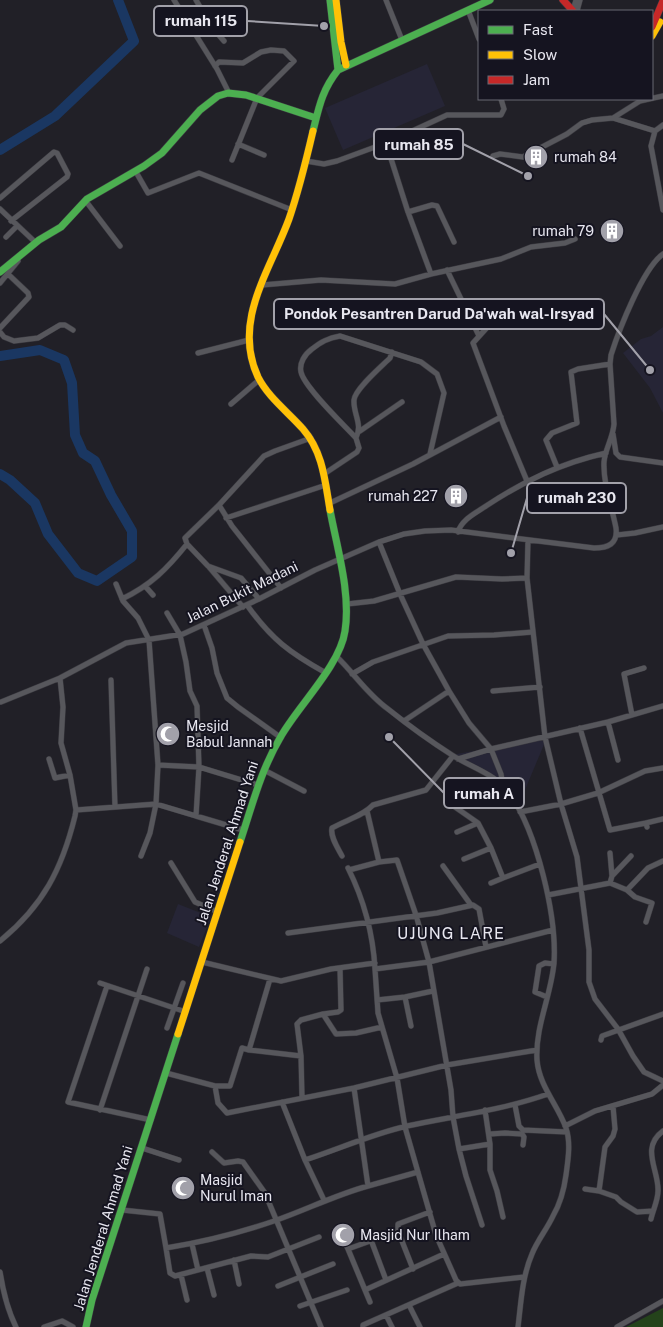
<svg xmlns="http://www.w3.org/2000/svg" width="663" height="1327" font-family="'Public Sans',sans-serif">
<style>
.built{fill:#262536}
.green{fill:#24431b}
.lines{fill:none;stroke-linecap:round;stroke-linejoin:round}
.river{stroke:#1a3762;stroke-width:10}
.street-casing{stroke:#3b3a40;stroke-width:6}
.fast-casing{stroke:#3b3a40;stroke-width:8}
.slow-casing{stroke:#3b3a40;stroke-width:8}
.jam-casing{stroke:#3b3a40;stroke-width:8}
.street{stroke:#57575c;stroke-width:5}
.fast{stroke:#4caf50;stroke-width:7}
.slow{stroke:#ffc107;stroke-width:7}
.jam{stroke:#c62828;stroke-width:7}
.labels{text-anchor:middle;stroke-width:4;stroke-linejoin:round;paint-order:stroke}
.poi-label{font-size:14px;fill:#e8e7f0;stroke:#151420;text-anchor:start}
.street-label{font-size:14px;fill:#e8e7f0;stroke:#151420}
.quarter-label{font-size:16px;letter-spacing:1px;fill:#e8e7f0;stroke:#151420}
.leader{fill:none;stroke:#a2a1aa;stroke-width:2}
.callout-dot{fill:#a2a1aa;stroke:#151420;stroke-width:2}
.callout{fill:#151420;stroke:#a2a1aa;stroke-width:2}
.callout-label{font-size:15px;text-anchor:middle;font-weight:bold;fill:#e8e7f0}
</style>
<rect width="100%" height="100%" fill="#212027"/>
<path class="built" d="M427 64 445 106 343 150 325 108Z
M663 327V413L650 388 623 353 641 339 651 336Z
M548 735 517 809 507 789 451 755 491 748Z
M178 904 211 917 199 947 167 933Z"/>
<path class="green" d="M663 1308V1327H626Z"/>
<g class="lines">
<path class="river" d="M0 150 55 116 134 41 118 0
M0 356 40 350 64 360 72 383 75 435 83 453 95 461 111 495 132 531V557L97 581 78 573 48 534 35 503 10 480 0 474"/>
<g class="street-casing">
<path id="street" d="M174 0 217 69 229 93
M196 0 211 26 224 41
M386 0 402 40
M468 10 479 39
M573 10 576 0
M577 11 580 0
M215 66 219 62 243 63 261 52 271 50 284 51 294 61 257 98 232 160
M613 118 640 101 663 96
M663 125 655 131 651 146 663 210
M386 143 408 212 431 274 501 259 531 247 565 243 575 239
M238 144 264 155
M493 156 500 154 523 157 567 134 582 123 592 120 613 118 655 131
M306 161 324 164 337 161 386 143 447 115H501L504 109 501 99
M136 172 148 193 199 173 292 210
M0 198 54 152 57 153 68 174 67 177 11 221
M85 200 120 246
M0 209 35 242
M408 212 432 205 437 206 454 242
M6 237 17 226
M447 270 479 336
M0 283 18 261
M262 285 321 280 395 284 431 274
M502 311 473 343 504 426 527 481
M0 328 29 297 28 293 8 274
M0 332 4 337 14 341 38 338 60 325H65L73 330
M198 353 249 340
M231 404 259 380
M360 431 402 402
M613 434 616 453 620 457 663 463
M356 438C344 425 304 387 301 372 299 363 305 354 312 349 321 342 328 338 340 336L421 362 437 374 444 393 430 454
M557 467 546 440 552 433 577 423 571 372 578 369 610 364
M324 474 357 452 359 448 356 438C363 424 353 414 354 400 355 389 382 366 390 358L392 352
M330 503 413 464 501 417
M219 505 232 526 281 588
M226 518 326 485
M458 532C462 519 476 513 486 506 524 481 561 463 606 453
M617 535 635 533 663 527
M528 540 527 578 545 737 561 804 577 857 589 950V982L595 999 618 1029 633 1056 644 1072 663 1081
M379 542 400 594 423 644 449 691 469 723 491 749 501 774 503 785
M209 567 243 607
M116 584 123 601 138 618 149 640 158 765 199 767 258 785
M145 586 153 595
M122 599C151 585 167 569 187 544
M259 599 241 578 208 566 187 544 185 538 219 505 264 456 275 451 311 438
M347 604 374 601 456 577 502 579 527 578
M247 605C271 639 290 653 326 673
M204 625 212 648 217 673 227 698 238 707 280 737
M336 656C354 673 367 694 388 709 408 725 430 741 452 755 470 767 498 775 510 794 537 833 557 916 554 963 551 996 535 1027 537 1060 539 1086 558 1105 566 1128 571 1143 568 1160 566 1175 564 1190 560 1204 553 1216 547 1229 537 1241 532 1254 522 1277 521 1303 518 1327
M352 674 373 662 448 636 494 635 533 632
M111 680 115 807
M493 691 540 687
M1 702 60 678
M632 715 624 674 644 668
M404 721 449 691
M608 722 618 760
M580 728 610 830 646 823 647 827
M49 759 55 778 70 775
M458 759 491 749 608 722 663 706
M158 765 156 804 196 816 199 767 197 706 190 691 186 662 180 635 167 613
M264 770 304 791
M455 807 478 823 491 848 503 878 540 864
M76 810 156 804 150 833 141 856
M367 811 379 862 397 860 416 915 429 962 451 1090 453 1117 459 1149 466 1176 482 1225
M520 812 561 804 598 793 645 771 663 768
M196 816 243 830
M646 823 663 819
M457 832 478 823
M610 853 612 876
M342 856C338 848 330 837 332 828 346 820 363 816 373 805L426 790 453 756
M464 859 491 848
M171 863 195 902 218 912
M443 866 471 905
M348 868C364 900 373 933 375 969L429 962 553 930
M349 870 379 862
M491 883 503 878
M610 883 627 890 648 868 663 861
M627 890 635 897 652 903 646 922
M548 895 610 883 612 876 631 856
M288 933 437 913 473 905 479 909 486 947
M0 941C43 906 62 869 75 816L76 810 70 775 61 743 63 707 60 678 126 643 183 634 259 599 315 570 379 542 404 534 425 531 451 530 594 548C608 548 618 544 616 528 612 507 603 484 604 462 605 449 613 438 614 424L610 364 611 355C619 330 643 268 663 254
M202 962 281 981 331 969 375 963
M375 969 378 1013 397 1078 405 1127 436 1235 456 1280 460 1284 524 1277
M100 983 186 1012
M107 986 68 1102 151 1120
M405 997 411 1026
M547 997 535 992 539 966 545 963 554 964
M377 1000 405 997 433 991
M323 1014 338 1012 341 1010 340 968
M167 1028 183 983
M601 1040 602 1036 663 1014
M249 1050 301 1056
M166 1073 215 1086H230L242 1048 249 1050 270 979
M215 1086 218 1103 227 1113 354 1088 447 1065 537 1050
M354 1088 368 1186 418 1172
M302 1097 301 1056 297 1024 301 1020 323 1014 336 1034 356 1033 382 1027
M282 1102 305 1160
M515 1105 519 1126 523 1130 567 1132
M613 1106 615 1129 613 1136 605 1147 599 1191 616 1197 621 1202 637 1212 653 1211
M100 1110 147 969
M485 1110 490 1144
M565 1126 595 1111 652 1094 663 1085
M490 1134 505 1133 522 1134 524 1137 523 1145
M142 1148 179 1160
M459 1149 490 1144V1170L497 1191 503 1217
M212 1152 224 1163 238 1161 243 1162 265 1193 321 1327
M585 1189 599 1191
M324 1200 305 1160C339 1149 372 1134 407 1126 454 1116 503 1110 548 1094
M122 1210 160 1214 166 1248C203 1242 239 1233 274 1221 306 1210 335 1195 368 1186
M651 1219C653 1210 658 1200 658 1191 659 1170 640 1148 663 1131
M398 1231 413 1269
M371 1240 386 1280
M345 1243 348 1249 398 1231V1224L430 1212
M192 1244 198 1270
M166 1248 170 1273 175 1276 251 1256 268 1257 319 1237
M348 1249 365 1290 444 1254
M234 1260 239 1284
M207 1268 214 1295
M0 1272C3 1291 7 1309 16 1327
M181 1275 187 1300
M278 1286 333 1264
M365 1290 370 1302
M409 1305 420 1327
M300 1306 347 1290
M386 1315 392 1327
M44 1327 62 1321 73 1327
M363 1327V1325L458 1283
M617 1327 663 1301"/>
</g>
<g class="fast-casing">
<path id="fast" d="M330 0 338 70
M313 131C319 107 322 90 338 70L490 0
M0 272 39 240 61 227 87 199 144 166 162 153 200 110 218 96 228 93 246 95 316 118
M240 842C252 806 261 770 280 738 297 707 340 666 345 631 351 593 337 548 330 510
M86 1327 92 1300 178 1034"/>
</g>
<g class="slow-casing">
<path id="slow" d="M336 0 341 42 346 65
M652 36 660 22
M313 131C306 161 299 190 289 219 270 271 232 321 258 377 268 397 288 412 303 429 323 452 325 481 330 510
M178 1034 240 842"/>
</g>
<g class="jam-casing">
<path id="jam" d="M563 0 573 11
M652 27 663 1"/>
</g>
<use href="#street" class="street"/>
<use href="#fast" class="fast"/>
<use href="#slow" class="slow"/>
<use href="#jam" class="jam"/>
</g>
<defs>
<g id="building-disc" transform="scale(1.25)"><circle r="9.5" fill="#a2a1aa" stroke="#151420"/><path d="M-4-6H4V6H1V3H-1V6H-4ZM-2.5-4.3h1.7v1.8h-1.7ZM.8-4.3h1.7v1.8H.8ZM-2.5-1h1.7V.8h-1.7ZM.8-1h1.7V.8H.8Z" fill="#fff"/></g>
<g id="mosque-disc" transform="scale(1.25)"><circle r="9.5" fill="#a2a1aa" stroke="#151420"/><path d="M3.5-4.9A6 6 0 1 0 3.5 4.9A5 5 0 1 1 3.5-4.9Z" fill="#fff"/></g>
</defs>
<g fill-rule="evenodd">
<use href="#building-disc" x="536" y="157"/>
<use href="#building-disc" x="612" y="231"/>
<use href="#building-disc" x="456" y="496"/>
<use href="#mosque-disc" x="168" y="734"/>
<use href="#mosque-disc" x="183" y="1188"/>
<use href="#mosque-disc" x="343" y="1235"/>
</g>
<g class="labels">
<g class="poi-label">
<text x="554" y="162">rumah 84</text>
<text x="594" y="236" text-anchor="end">rumah 79</text>
<text x="438" y="501" text-anchor="end">rumah 227</text>
<text x="186" y="731">Mesjid<tspan x="186" dy="16">Babul Jannah</tspan></text>
<text x="200" y="1185">Masjid<tspan x="200" dy="16">Nurul Iman</tspan></text>
<text x="360" y="1240">Masjid Nur Ilham</text>
</g>
<g class="street-label">
<text transform="translate(242 592) rotate(-26)" y="5">Jalan Bukit Madani</text>
<text transform="translate(227 843) rotate(-72)" y="5">Jalan Jenderal Ahmad Yani</text>
<text transform="translate(103 1228) rotate(-73)" y="5">Jalan Jenderal Ahmad Yani</text>
</g>
<g class="quarter-label">
<text x="451" y="939">UJUNG LARE</text>
</g>
</g>
<path class="leader" d="M324 26L247 21M528 176L463 144M650 370L604 314M511 553L527 498M389 737L444 793"/>
<g class="callout-dot">
<circle cx="324" cy="26" r="5"/>
<circle cx="528" cy="176" r="5"/>
<circle cx="650" cy="370" r="5"/>
<circle cx="511" cy="553" r="5"/>
<circle cx="389" cy="737" r="5"/>
</g>
<g class="callout">
<rect x="154" y="6" width="93" height="30" rx="5"/>
<rect x="374" y="129" width="89" height="30" rx="5"/>
<rect x="274" y="299" width="330" height="30" rx="5"/>
<rect x="527" y="483" width="99" height="30" rx="5"/>
<rect x="444" y="778" width="80" height="30" rx="5"/>
</g>
<g class="callout-label">
<text x="201" y="26">rumah 115</text>
<text x="419" y="150">rumah 85</text>
<text x="439" y="319">Pondok Pesantren Darud Da'wah wal-Irsyad</text>
<text x="577" y="503">rumah 230</text>
<text x="484" y="799">rumah A</text>
</g>
<rect x="478" y="10" width="175" height="90" fill="#151420" stroke="#696873"/>
<rect x="488" y="26" width="25" height="8" fill="#4caf50" stroke="#696873"/>
<text x="523" y="35" font-size="15" fill="#e8e7f0">Fast</text>
<rect x="488" y="51" width="25" height="8" fill="#ffc107" stroke="#696873"/>
<text x="523" y="60" font-size="15" fill="#e8e7f0">Slow</text>
<rect x="488" y="76" width="25" height="8" fill="#c62828" stroke="#696873"/>
<text x="523" y="85" font-size="15" fill="#e8e7f0">Jam</text>
</svg>
